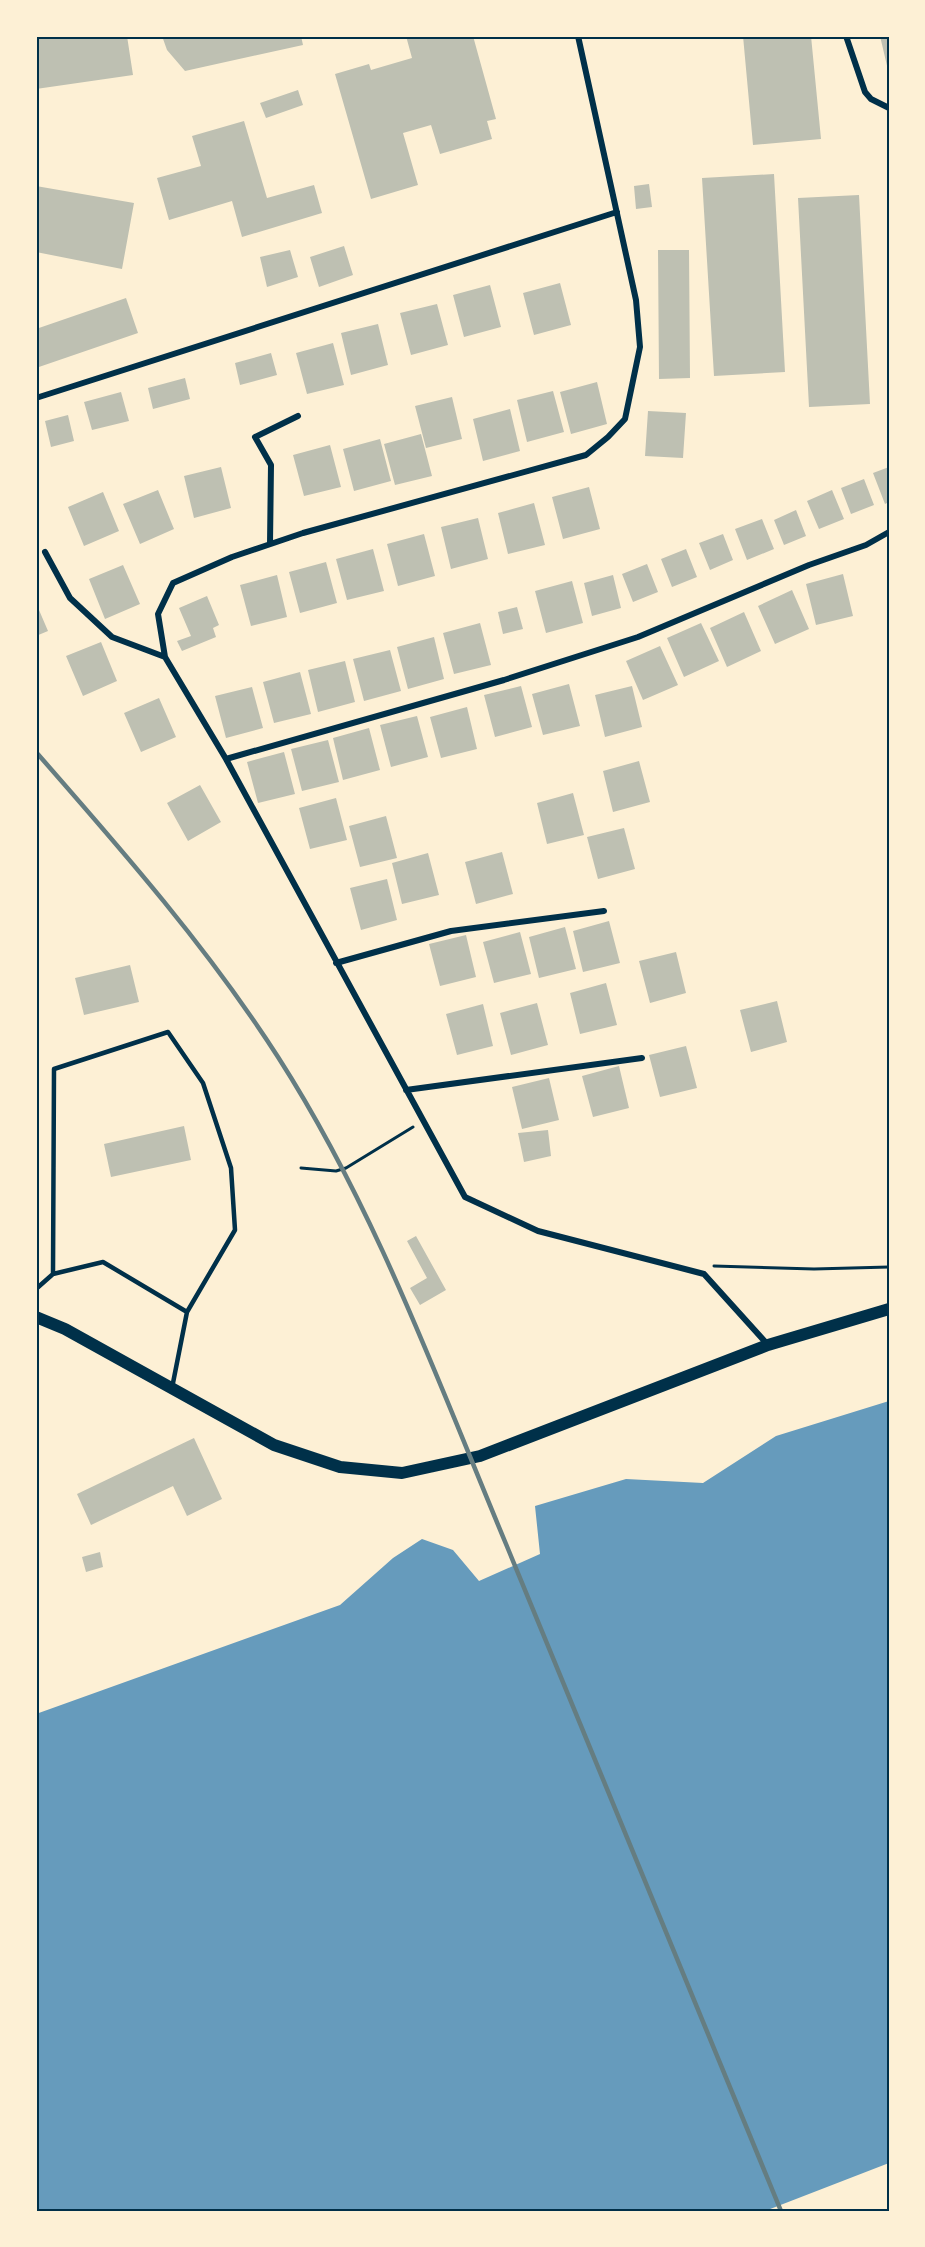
<svg xmlns="http://www.w3.org/2000/svg" width="925" height="2247" font-family="'PT Sans Narrow',sans-serif">
<style>
.water{fill:#669bbc}
.building{fill:#bec0b2}
.lines{fill:none;stroke-linecap:round;stroke-linejoin:round}
.path{stroke:#003049;stroke-width:3}
.service{stroke:#003049;stroke-width:4.5}
.minor{stroke:#003049;stroke-width:6}
.secondary{stroke:#003049;stroke-width:12}
.rail{stroke:#657d81;stroke-width:4.5}
.neatline{fill:none;stroke:#003049;stroke-width:2}
</style>
<rect width="100%" height="100%" fill="#fdf0d5"/>
<path class="water" d="M889 1401V2163L765 2211H36V1714L340 1605 393 1558 422 1539 453 1550 479 1581 540 1554 535 1506 626 1479 703 1483 776 1436Z"/>
<path class="building" d="M36 36H127L133 75 36 89Z
M162 36H301L303 45 185 71 167 50Z
M406 36H473L496 119 487 121 492 139 440 154 431 125 403 133 418 185 371 199 335 74 369 64 371 70 412 58Z
M743 36H811L821 139 753 145Z
M880 36H889V70H888Z
M298 90 303 105 266 118 260 103Z
M244 121 267 198 314 185 322 213 242 237 232 201 169 220 157 178 201 166 192 136Z
M774 174 785 372 714 376 702 178Z
M649 184 652 207 636 209 634 186Z
M36 186 134 203 122 269 36 252Z
M859 195 870 404 809 407 798 198Z
M344 246 353 275 319 287 310 257Z
M290 250 298 277 267 287 260 257Z
M658 250H689L690 378 659 379Z
M560 283 571 325 534 335 523 293Z
M490 285 501 327 464 337 453 295Z
M126 298 138 333 36 368V329Z
M437 304 448 345 411 355 400 313Z
M378 324 388 365 351 375 341 333Z
M333 343 344 385 307 394 296 353Z
M271 353 277 375 240 385 235 363Z
M185 378 190 399 153 409 148 388Z
M597 382 607 424 571 434 560 392Z
M553 391 564 432 527 442 517 400Z
M121 392 129 421 92 430 84 402Z
M452 397 462 439 426 448 415 406Z
M510 409 520 451 483 461 473 419Z
M648 411 686 413 683 458 645 456Z
M68 415 74 441 51 447 45 421Z
M421 434 432 476 395 485 384 444Z
M380 439 391 481 354 491 343 449Z
M330 445 341 487 304 496 293 455Z
M221 467 231 508 194 518 184 476Z
M889 467V502L885 504 873 473Z
M864 479 874 505 851 514 841 488Z
M589 487 600 529 563 539 552 497Z
M158 490 174 529 140 544 123 504Z
M832 490 844 519 819 529 807 501Z
M103 492 119 531 84 546 68 507Z
M534 503 545 545 508 554 498 513Z
M796 510 806 536 784 545 774 520Z
M478 518 488 559 451 569 441 527Z
M762 519 774 549 747 560 735 529Z
M424 534 435 576 398 586 387 544Z
M723 534 733 560 710 570 699 543Z
M373 549 384 591 347 600 336 559Z
M686 549 697 577 672 587 661 559Z
M326 562 337 603 300 613 289 572Z
M647 564 658 592 633 602 622 574Z
M123 565 140 604 105 619 89 579Z
M843 574 853 616 816 625 806 584Z
M277 575 287 617 251 626 240 585Z
M613 575 621 608 592 616 584 583Z
M572 581 583 623 546 633 535 591Z
M792 590 809 629 775 644 758 606Z
M207 596 219 625 213 628 216 637 182 651 177 641 191 636 179 608Z
M36 603 48 631 36 636Z
M517 607 523 629 503 634 498 612Z
M744 612 761 651 727 667 710 628Z
M480 623 491 665 454 674 443 633Z
M701 623 719 661 684 677 667 638Z
M434 637 444 679 408 689 397 647Z
M101 642 117 681 83 696 66 656Z
M660 646 678 685 643 700 626 661Z
M390 650 401 691 364 701 353 659Z
M345 661 355 702 318 712 308 670Z
M300 672 311 714 274 723 263 682Z
M569 684 580 726 543 735 532 694Z
M521 686 532 727 495 737 484 695Z
M632 686 642 727 605 737 595 695Z
M252 687 263 728 226 738 215 696Z
M159 698 176 737 141 752 124 713Z
M467 707 477 749 441 758 430 717Z
M417 716 428 757 391 767 380 725Z
M369 728 380 770 343 780 333 738Z
M328 740 339 782 302 791 291 749Z
M284 752 295 794 258 803 247 762Z
M639 761 650 802 613 812 603 771Z
M200 785 221 822 188 841 167 803Z
M573 793 584 835 547 844 537 803Z
M336 798 347 840 310 849 299 808Z
M386 816 397 858 360 867 349 826Z
M624 828 635 869 598 879 587 837Z
M502 852 513 894 476 904 465 862Z
M428 853 439 895 402 904 392 863Z
M387 879 397 920 361 930 350 888Z
M609 921 620 963 583 972 573 931Z
M565 927 576 969 539 978 529 937Z
M520 932 531 974 494 983 483 942Z
M466 935 476 977 440 986 429 944Z
M676 952 686 993 650 1003 639 961Z
M130 965 139 1002 84 1015 75 978Z
M606 983 617 1025 580 1034 570 993Z
M777 1001 787 1042 751 1052 740 1010Z
M537 1003 548 1045 511 1055 500 1013Z
M483 1004 493 1046 457 1055 446 1014Z
M686 1046 697 1088 660 1097 649 1055Z
M619 1066 629 1108 593 1117 582 1076Z
M549 1078 559 1120 522 1129 512 1087Z
M184 1126 191 1160 111 1177 104 1144Z
M548 1130 551 1156 524 1162 518 1133Z
M416 1236 446 1290 420 1305 410 1288 427 1278 407 1241Z
M194 1438 222 1499 187 1516 173 1486 91 1525 77 1494Z
M100 1552 103 1567 86 1572 82 1557Z"/>
<g class="lines">
<path class="path" d="M301 1168 336 1171 346 1168 413 1127
M714 1266 814 1269 889 1267"/>
<path class="service" d="M53 1274 103 1262 187 1312
M36 1289 53 1274 54 1069 168 1032 203 1083 231 1168 235 1230 187 1312 172 1388"/>
<path class="minor" d="M578 36 636 300 640 347 625 419 608 437 586 455 303 533 232 557 173 583 158 614 165 657 226 759 465 1197 538 1231 704 1274 768 1345
M846 36 865 92 871 99 889 108
M36 398 617 212
M270 544 271 465 255 437 298 416
M45 552 70 598 112 637 165 657
M226 759 504 680 638 637 809 565 866 545 889 532
M336 963 451 931 604 911
M406 1090 642 1058"/>
<path class="secondary" d="M36 1317 65 1329 274 1445 340 1467 402 1473 480 1456 768 1345 889 1309"/>
<path class="rail" d="M36 752C121 849 208 948 278 1057 375 1208 437 1379 506 1544 598 1767 690 1989 781 2211"/>
</g>
<rect width="925" height="2247" fill="none" stroke="#fdf0d5" stroke-width="75"/>
<rect x="38" y="38" width="850" height="2172" class="neatline"/>
</svg>
